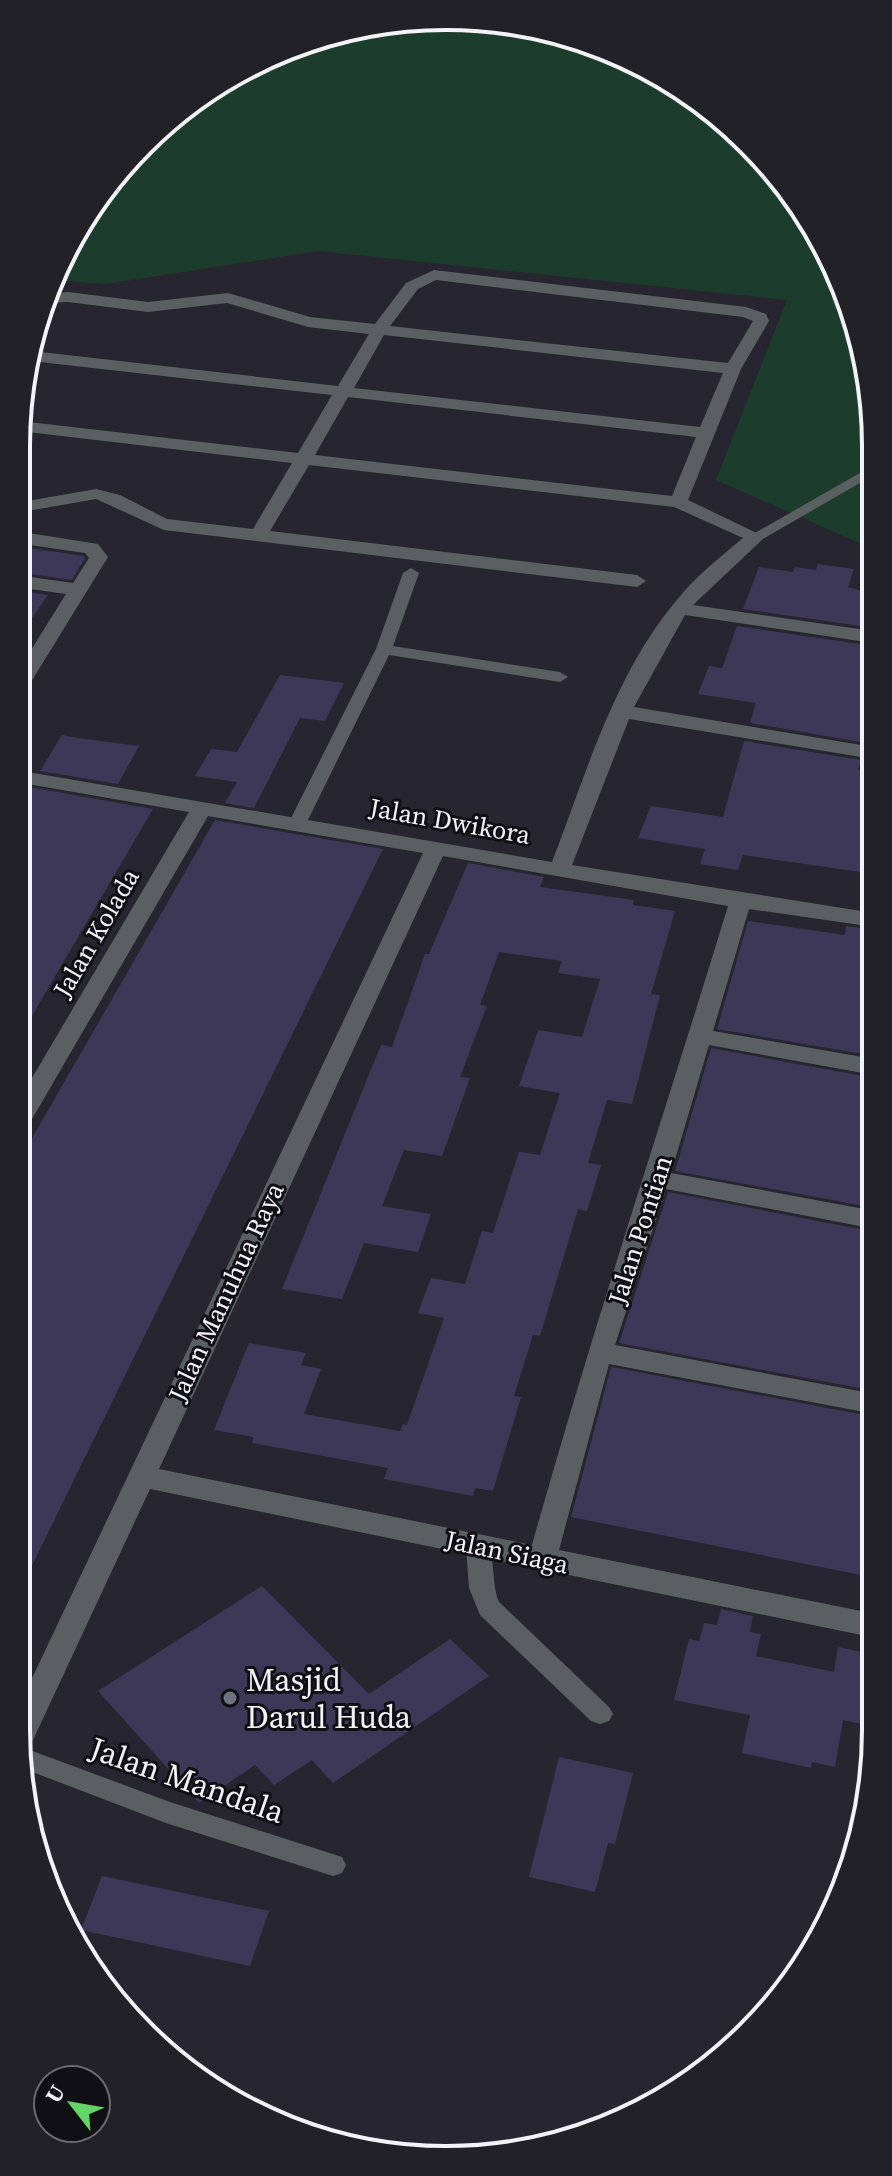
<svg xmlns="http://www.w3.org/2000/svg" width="892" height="2176" font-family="'Source Serif 4',serif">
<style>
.green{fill:#1d3d2c}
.building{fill:#3e3858}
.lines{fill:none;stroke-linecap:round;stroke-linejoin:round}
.lane{fill:#5a6062;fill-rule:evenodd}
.street{fill:#5a6062;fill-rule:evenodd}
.worship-dot{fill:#6b7280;stroke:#101014;stroke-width:3}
.labels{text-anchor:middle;stroke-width:6;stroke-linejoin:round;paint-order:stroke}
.street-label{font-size:26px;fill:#f3f2f9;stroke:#101014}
.near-poi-label{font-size:32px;fill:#f3f2f9;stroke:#101014;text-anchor:start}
.near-street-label{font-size:32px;fill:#f3f2f9;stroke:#101014}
.rim{fill:none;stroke:#f3f2f9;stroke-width:4}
</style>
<rect width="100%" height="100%" fill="#272630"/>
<path class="green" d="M417 17 584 39 685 88 770 163 832 256 872 389 873 549 716 480 787 300 318 251 106 284 55 280 122 163 255 61Z"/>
<path class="building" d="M16 546 83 556 85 558 72 580 16 572Z
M818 564 854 569 848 587 873 594 867 627 743 609 759 567 793 572 795 567 816 570Z
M16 590 48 595 16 641Z
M737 626 873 646V717L866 743 750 723 756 703 698 694 709 666 722 668Z
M280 675 344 683 325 721 300 718 254 808 225 803 237 782 195 776 211 749 237 752Z
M62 735 78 738 139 746 118 784 40 771Z
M744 741 861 760 858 770 873 772 874 874 743 855 738 870 700 864 705 849 638 838 651 806 723 817Z
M29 787 153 809 16 1043V788Z
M215 820 383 849 16 1598V1166Z
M468 863 544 877 540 887 634 900 633 905 675 911 651 994 660 995 632 1104 607 1100 588 1163 601 1165 587 1211 578 1209 540 1336 533 1335 514 1396 521 1397 493 1491 475 1488 473 1496 384 1479 388 1468 252 1443 254 1437 214 1430 249 1343 306 1353 301 1365 321 1369 304 1414 400 1431 403 1424 407 1425 444 1318 418 1313 431 1278 465 1284 482 1231 493 1233 519 1152 540 1155 560 1093 519 1086 538 1030 582 1037 600 979 558 973 562 961 499 952 480 1005 487 1006 460 1077 470 1078 442 1156 404 1150 382 1206 431 1214 418 1252 364 1243 342 1299 282 1289 381 1045 392 1047 425 954H429Z
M748 921 845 935 846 926 874 930V1056L717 1029Z
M711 1048 874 1078 875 1208 675 1171Z
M668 1192 875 1232V1391L619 1343Z
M611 1367 875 1417 876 1578 571 1517Z
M262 1586 369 1694 450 1639 489 1676 333 1783 312 1760 274 1785 255 1765 199 1803 98 1691Z
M721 1609 753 1616 750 1632 761 1634 756 1656 834 1672 838 1647 876 1655V1727L843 1720 835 1767 812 1762 811 1768 742 1753 750 1715 674 1700 689 1639 699 1641 704 1623 717 1625Z
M559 1757 633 1773 615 1844 608 1843 595 1892 529 1877Z
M102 1876 269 1911 250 1966 81 1930Z"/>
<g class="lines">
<path class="lane" d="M872 466V476L761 540 756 542 748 537Z
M411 568 419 573 393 646 560 672 568 677 560 682 389 655 306 824 303 828H291L288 824 376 649 403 573Z
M478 1538 486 1540C496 1559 491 1583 499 1602L609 1707 613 1714 609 1721 600 1724 591 1721 480 1615 469 1588 466 1547 470 1540Z
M19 1746 170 1802 342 1857 346 1865 342 1873 333 1876 166 1823 22 1768Z"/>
<path class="street" d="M434 270 746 307 766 314 769 321 741 369 688 500 765 537 693 605 873 631V643L685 615 634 707 873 747V759L629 719 572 865 874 913V927L749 909 713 1031 874 1059V1075L709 1045 671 1173 875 1211V1229L666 1189 615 1345 875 1394V1414L609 1364 559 1550 876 1614V1638L150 1489 33 1740 29 1749 20 1752 16 1712 423 853 208 816 28 1126 16 1134V1105L189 812 16 782V770L552 862C586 774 614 675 676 601 695 577 719 558 743 538L674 507 309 465 270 531 637 575 646 581 637 587 164 530 96 499 16 513V503L96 489 120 495 167 519 253 529 292 463 19 431 20 421 298 453 332 395 31 361 32 351 338 386 369 334 308 327 227 303 148 312 68 302 42 303 47 294 68 292 148 302 228 293 310 317 375 324 406 283ZM436 280 743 317 753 321 728 363 390 326 418 289ZM384 335 723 373 700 427 354 388ZM348 397 696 437 672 496 315 455ZM443 856 728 906C663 1119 592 1330 532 1545L159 1469Z
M16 531 98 544 108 557 26 690 16 696V674L66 594 16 587V575L73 583 89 558 85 553 16 543Z"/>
</g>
<circle class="worship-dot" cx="230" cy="1698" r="8"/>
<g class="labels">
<g class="street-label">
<text transform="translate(450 821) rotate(10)" y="9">Jalan Dwikora</text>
<text transform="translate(96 933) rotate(-60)" y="9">Jalan Kolada</text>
<text transform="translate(640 1230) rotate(-72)" y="9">Jalan Pontian</text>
<text transform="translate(226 1292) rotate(-65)" y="9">Jalan Manuhua Raya</text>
<text transform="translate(507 1552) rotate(12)" y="9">Jalan Siaga</text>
</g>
<g class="near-poi-label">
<text x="246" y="1691">Masjid<tspan x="246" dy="37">Darul Huda</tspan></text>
</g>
<g class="near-street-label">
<text transform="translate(187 1780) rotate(19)" y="11">Jalan Mandala</text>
</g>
</g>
<path d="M0 0H892V2176H0ZM446 30H446A416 416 0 0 1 862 446V1730A416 416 0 0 1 446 2146H446A416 416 0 0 1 30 1730V446A416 416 0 0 1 446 30Z" fill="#222226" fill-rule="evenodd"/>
<path class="rim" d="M446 30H446A416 416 0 0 1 862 446V1730A416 416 0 0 1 446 2146H446A416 416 0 0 1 30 1730V446A416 416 0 0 1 446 30Z"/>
<g transform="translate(72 2104) rotate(301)"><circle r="38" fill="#101014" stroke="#6b6a70" stroke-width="2"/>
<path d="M0-6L14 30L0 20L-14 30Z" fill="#65d467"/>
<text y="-12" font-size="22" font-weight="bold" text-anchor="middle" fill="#f3f2f9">U</text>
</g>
</svg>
